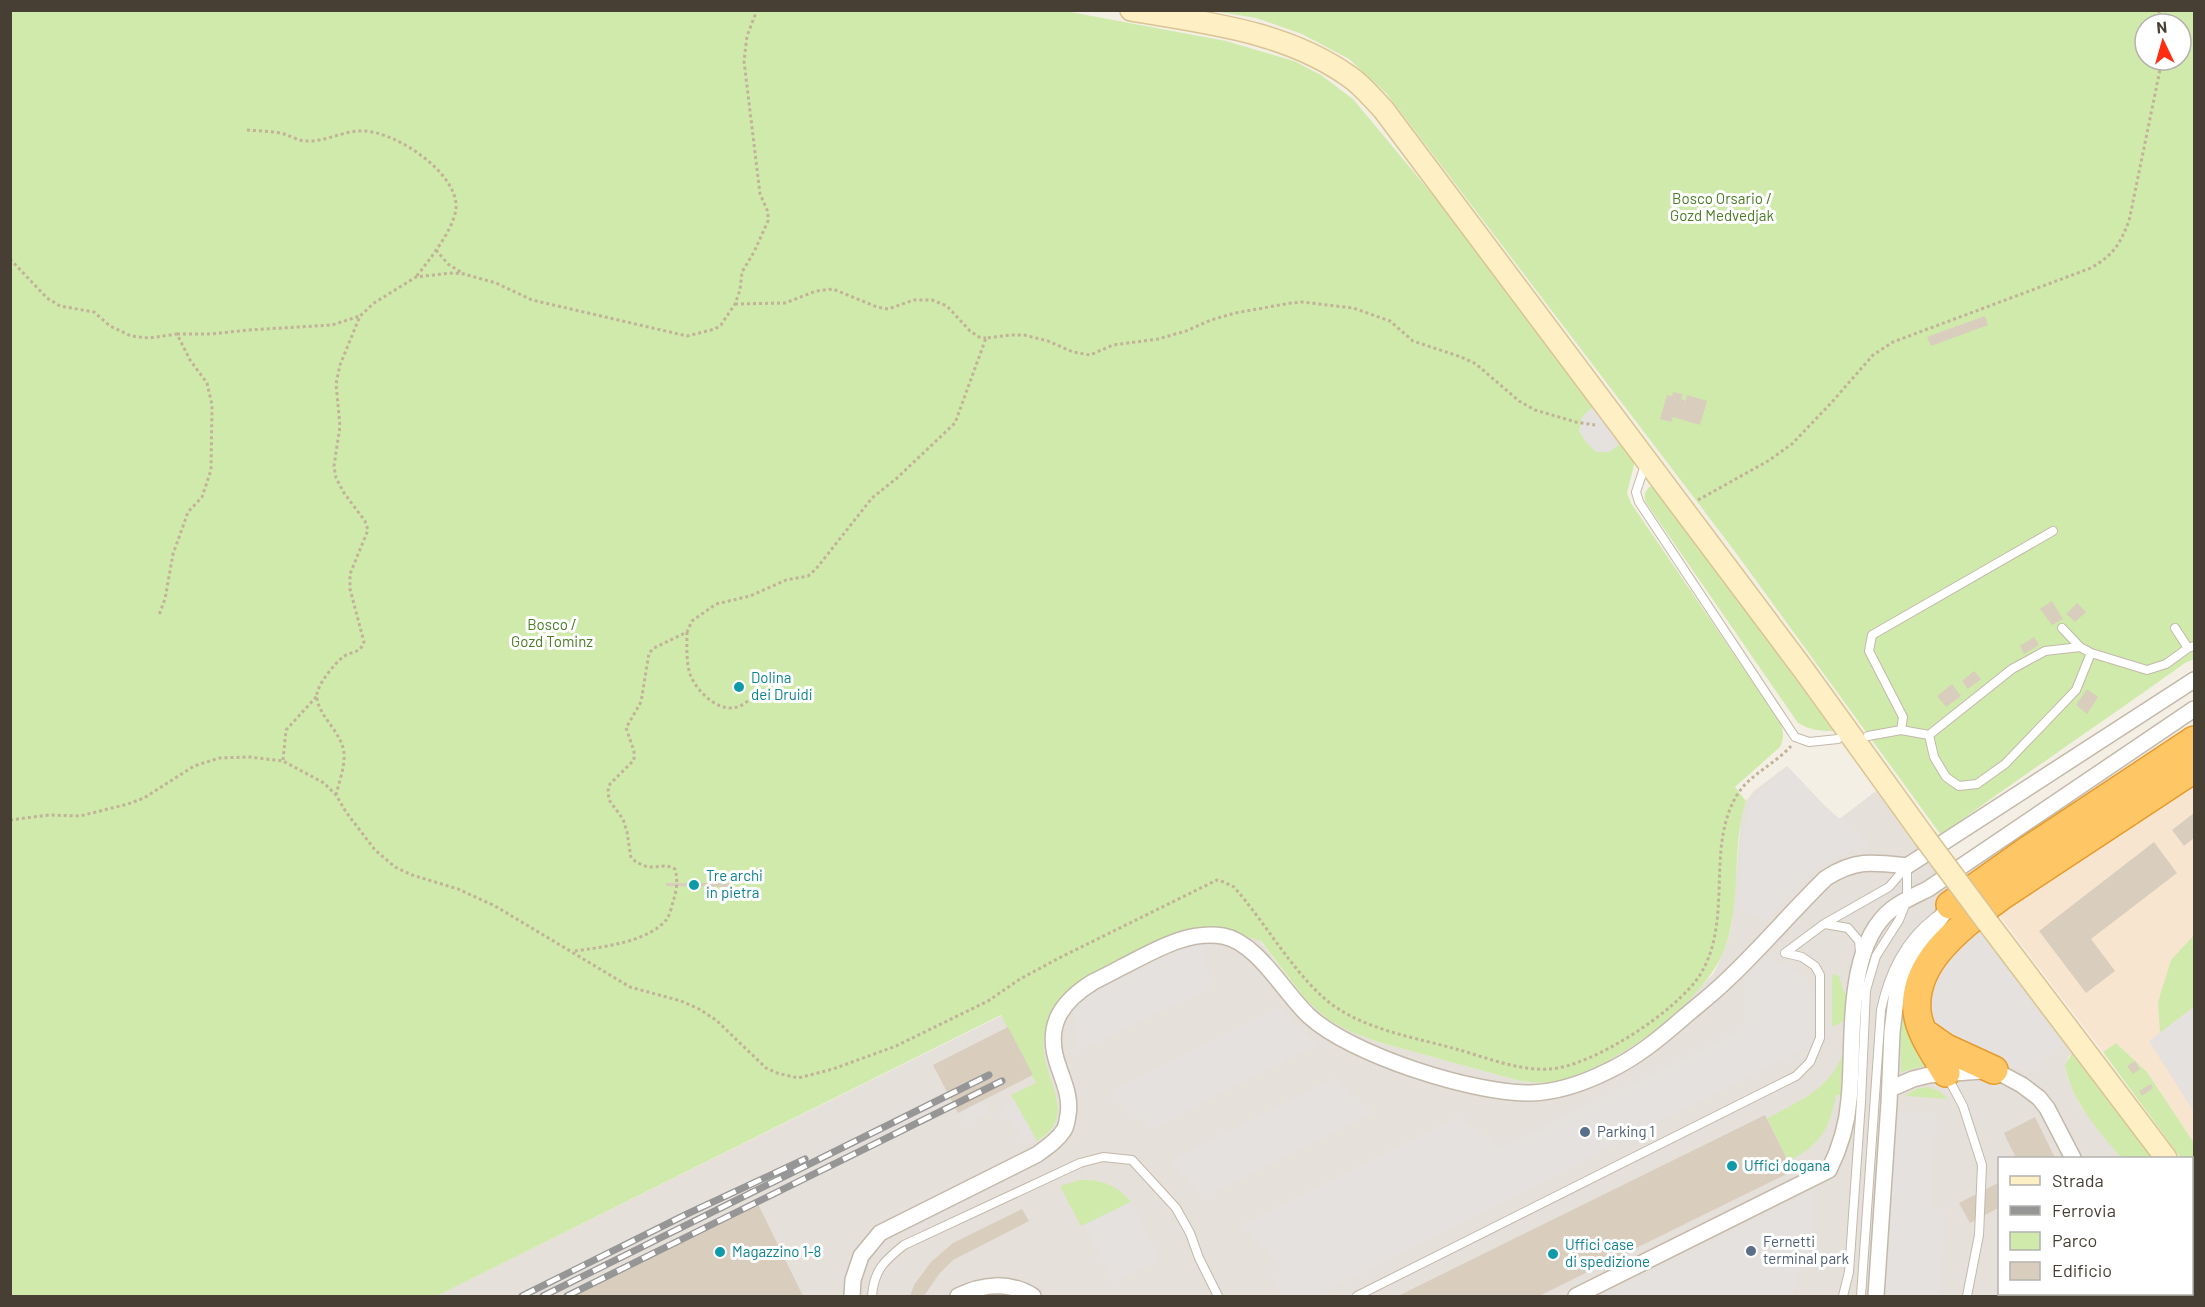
<svg xmlns="http://www.w3.org/2000/svg" width="2205" height="1307" font-family="Barlow,sans-serif">
<style>
.commercial{fill:#f7e5cf}
.industrial{fill:#e6e0da}
.green{fill:#d0eaac;fill-rule:evenodd}
.parking{fill:#e4e1de}
.building{fill:#d9cdbd}
.lines{fill:none;stroke-linecap:round;stroke-linejoin:round}
.lane-casing{stroke:#c3b9aa;stroke-width:10}
.street-casing{stroke:#c3b9aa;stroke-width:18}
.secondary-casing{stroke:#dac494;stroke-width:24}
.highway-casing{stroke:#e69b2d;stroke-width:30}
.path{stroke:#c2b298;stroke-width:3;stroke-dasharray:3 3;stroke-linecap:butt}
.lane{stroke:#fff;stroke-width:8}
.street{stroke:#fff;stroke-width:15}
.secondary{stroke:#ffefc4;stroke-width:21}
.highway{stroke:#ffc665;stroke-width:27}
.rail-casing{stroke:#969696;stroke-width:7}
.rail{stroke:#fff;stroke-width:4.5;stroke-dasharray:14;stroke-linecap:butt}
.secondary-bridge-casing{stroke:#dac494;stroke-width:24;stroke-linecap:butt}
.secondary-bridge{stroke:#ffefc4;stroke-width:21}
.culture-dot{fill:#0f9aa8;stroke:#fff;stroke-width:2}
.service-dot{fill:#5c6f8a;stroke:#fff;stroke-width:2}
.labels{text-anchor:middle;stroke-width:6;stroke-linejoin:round;paint-order:stroke}
.park-label{font-size:15px;fill:#497c24;stroke:#fff}
.culture-label{font-size:15px;fill:#0d838f;stroke:#fff;text-anchor:start}
.service-label{font-size:15px;fill:#4e5e75;stroke:#fff;text-anchor:start}
</style>
<rect width="100%" height="100%" fill="#f4efe5"/>
<path class="commercial" d="M2194 783V935L2171 960 2160 1032 2194 1007V1143L2147 1072 2116 1043 2103 1052 1999 915Z"/>
<path class="industrial" d="M1787 766 1838 820 1876 791 2072 1053 2068 1057 2066 1072 2069 1082 2081 1107 2121 1158H2000V1294H2081L2075 1296H437L1230 902 1306 1000 1351 1032 1378 1042 1520 1081 1548 1083 1571 1077 1607 1061 1641 1040 1677 1011 1714 973 1726 946 1732 924 1741 817 1746 801 1754 791Z"/>
<path class="green" d="M10 11H1065L1226 41 1294 61 1321 75 1353 99 1531 313 1635 461 1627 493 1631 503 1780 722C1784 732 1784 738 1780 747L1735 787 1746 801C1731 847 1742 898 1726 945 1708 1001 1613 1069 1556 1081 1544 1084 1533 1082 1520 1081L1378 1042 1351 1032 1329 1020 1306 1000 1261 941 1222 929 1064 996C1050 1012 1042 1030 1044 1052 1046 1082 1078 1117 1037 1141L1011 1095 1036 1083 1001 1015 437 1296H11Z
M1213 11H2194V659L2185 663C2104 721 2022 776 1941 835L1736 553 1387 94 1349 59 1302 34 1256 18ZM2145 24H2181V60H2145Z
M1654 486 1659 490 1833 731C1819 731 1810 730 1798 723L1647 504C1643 497 1644 493 1649 487Z
M2194 935V1007L2160 1033 2158 1002 2171 960Z
M1834 974 1839 976 1843 990 1850 998C1848 1011 1848 1024 1832 1026V976Z
M1904 993 1933 1064 1901 1072 1900 1021Z
M2116 1043 2147 1072 2194 1143V1176L2192 1172V1158H2181L2103 1052Z
M1844 1049 1842 1095H1836C1830 1128 1820 1146 1788 1161L1767 1118C1800 1101 1833 1088 1844 1049Z
M2072 1053 2153 1158H2121C2099 1130 2071 1102 2065 1065Z
M1928 1087 1939 1091 1948 1099 1905 1096 1916 1089Z
M1080 1180C1101 1179 1118 1185 1131 1202L1081 1226 1060 1186Z
M2192 1208 2194 1212V1296H2059L2065 1294H2192Z"/>
<path class="parking" d="M1595 405 1621 443 1609 452H1596L1586 442 1579 431 1582 417Z
M1788 767 1825 806 1872 847 1852 850 1816 868 1788 895 1768 920 1739 909 1743 833 1748 811 1752 801 1759 792Z
M1978 928 2065 1045 2026 1073 1941 1034 1931 1017 1928 996 1933 976Z
M1204 943 1210 988 1077 1051 1072 1003 1190 944Z
M1766 957 1794 971 1808 980 1815 997 1813 1043 1318 1296H1277L1280 1264 1240 1226 1458 1117 1502 1148 1745 1028V978Z
M2194 1007V1112L2149 1041Z
M1280 1008 1317 1044 1151 1129 1110 1091Z
M1335 1078 1372 1113 1207 1196 1169 1162Z
M984 1100 989 1112 966 1124 960 1112Z
M1014 1100 1033 1134 1022 1139 1002 1106Z
M1893 1111 1936 1113 1932 1207 1945 1208 1941 1296H1882Z
M1812 1192 1814 1240 1794 1285V1296H1603Z
M1131 1202 1158 1259 1114 1283 1084 1225Z"/>
<path class="building" d="M1985 316 1988 325 1931 346 1927 337Z
M1673 392 1683 394 1681 399 1685 400 1684 407 1687 395 1707 401 1700 425 1673 417 1671 422 1660 419 1667 395 1672 396Z
M2052 601 2063 619 2052 625 2040 609Z
M2077 603 2086 612 2075 622 2066 614Z
M2034 637 2039 645 2024 654 2020 646Z
M1974 671 1981 679 1968 689 1962 681Z
M1952 684 1961 696 1946 707 1937 696Z
M2087 689 2098 697 2087 714 2076 705Z
M2194 813V838L2184 846 2172 830Z
M2154 842 2177 873 2091 939 2115 971 2086 993 2039 931Z
M666 883H729V887L666 886Z
M1008 1027 1033 1075 958 1113 933 1065Z
M2135 1061 2140 1069 2133 1074 2127 1066Z
M2151 1084 2153 1088 2142 1096 2139 1091Z
M1765 1115 1793 1171 1699 1217 1539 1296H1398Z
M2035 1117 2055 1158H2016L2008 1142 2004 1133Z
M2000 1182V1207L1970 1223 1959 1203Z
M757 1202 803 1296H568Z
M1022 1209 1029 1221 953 1260 939 1274 924 1296H910L914 1285 931 1262 953 1243Z"/>
<g class="lines">
<g class="lane-casing">
<path id="lane" d="M1645 465 1636 492 1639 502 1795 737 1809 742 1838 739
M2062 628 2080 647
M2175 628 2188 648
M1901 730 1903 717 1869 651 1872 635 2053 531
M1929 735 1934 757 1946 777 1959 786 1977 784 2005 764 2076 690 2091 653
M1868 736 1901 730 1929 735 2012 669 2045 651 2080 647 2091 653 2147 670 2166 664 2188 648 2194 646
M1825 924 1848 928 1859 941 1860 952
M1785 953 1824 924 1889 887 1907 866V900L1899 920 1876 956 1866 990 1861 1102 1849 1272 1843 1296
M1948 1078 1963 1106 1982 1165 1979 1235 1967 1296
M872 1296C874 1270 884 1261 904 1245L1080 1163 1103 1157 1132 1160 1176 1208 1190 1233 1199 1258 1218 1296
M1357 1296 1796 1076 1810 1062 1820 1038V975L1815 966 1802 957 1785 953
M1861 1296 1881 1010C1889 973 1904 941 1935 917"/>
</g>
<g class="street-casing">
<path id="street" d="M1890 1089 1913 1079 1929 1075 1994 1070 2022 1085 2039 1098 2047 1108 2073 1158
M852 1296 853 1280 861 1256 880 1233 1036 1155C1046 1148 1057 1141 1064 1130 1067 1125 1067 1120 1068 1115 1071 1098 1064 1083 1059 1068 1044 1028 1059 1003 1093 982 1103 977 1113 972 1122 967 1154 951 1187 930 1223 936 1257 942 1285 994 1309 1016 1351 1055 1474 1094 1531 1093 1559 1092 1584 1083 1608 1071 1636 1058 1660 1038 1683 1018 1698 1005 1714 993 1728 979 1762 947 1792 911 1826 878 1856 859 1873 862 1907 866L2194 680
M958 1296C982 1284 1009 1281 1033 1296
M1576 1296 1829 1170C1840 1148 1847 1125 1849 1100 1855 1045 1843 947 1892 909 1902 901 1916 895 1928 889L2194 709
M1876 1296 1889 1103 1892 1032 1897 991 1911 957 1950 905
M2045 1296 2050 1294"/>
</g>
<g class="secondary-casing">
<path id="secondary" d="M1131 10C1206 23 1286 31 1350 77 1362 85 1372 98 1383 109L1803 669 1925 838
M1988 923 2166 1158
M2192 1192 2194 1196"/>
</g>
<g class="highway-casing">
<path id="highway" d="M1950 905 2025 852 2194 740
M1926 1034 1946 1048 1994 1070
M1946 1073C1936 1055 1919 1033 1917 1011 1912 960 1965 924 2000 897L2194 769"/>
</g>
<path class="path" d="M2159 10V24
M247 130C259 131 272 131 284 134 291 136 298 141 306 141 326 142 344 130 364 131 396 132 459 173 456 209 453 231 429 260 416 277
M436 250 448 264 464 274
M10 259 47 298 60 306 94 312 110 326 131 336 149 338 177 334 190 360 207 383 212 405 211 470 202 497 188 512 182 529 173 554 165 599 159 615
M735 304 785 303 816 291 833 289 877 307 888 309 914 300H932L947 306 970 331 979 337 986 338
M177 334H211L248 330 332 325 360 316
M1698 500 1768 461 1792 444 1832 402 1873 355 1893 342 2091 268C2114 254 2119 246 2129 221L2162 60
M687 632C687 646 686 662 690 674 697 693 724 719 745 703 750 700 754 693 757 688
M283 760 286 730 317 696
M336 795C339 782 345 767 344 754 343 732 316 715 317 695 317 685 335 663 343 657 351 651 360 654 364 642L350 589V574L368 530 365 521 344 493 336 478 334 466 340 426 336 384 340 365 360 316 374 303 416 277 451 273 464 274 496 283 532 300 687 336 715 329 721 325 735 304 740 290 742 272 754 252 768 221V212L760 194 744 61 747 36 757 10
M10 820 49 815 80 816 128 804 144 798 194 766 219 758 249 757 283 761 324 783 336 795 346 812 375 850 395 867 412 875 458 889 495 906 630 987 681 1001 699 1009 716 1020 766 1068 777 1073 798 1078 833 1069 896 1046 988 1001 1020 979 1059 958 1217 880 1224 882 1234 887C1266 923 1299 983 1337 1008 1372 1031 1417 1038 1456 1049 1485 1057 1518 1071 1549 1069 1592 1067 1677 1011 1700 975 1734 919 1705 848 1737 795 1749 775 1775 764 1791 746
M575 951C602 947 649 942 667 919 670 914 672 906 673 901 677 891 678 879 675 869 659 860 654 876 631 858L627 832 623 819 609 800 608 791 610 784 634 760V751L626 728 641 702 649 653 654 648 687 632 692 621 716 604 750 596 786 580 808 576 816 569 872 498 897 478 955 423 986 338 1010 335H1024L1048 341 1073 352 1090 355 1113 345 1158 339 1186 331 1211 320 1235 313 1291 303 1302 302 1353 308 1390 321 1413 341 1461 357 1476 364 1519 401 1535 410 1576 422 1595 425"/>
<use href="#lane" class="lane"/>
<use href="#street" class="street"/>
<use href="#secondary" class="secondary"/>
<use href="#highway" class="highway"/>
<g class="rail-casing">
<path id="rail" d="M522 1296 687 1214 805 1159
M543 1296 989 1075
M567 1296 1002 1081"/>
</g>
<use href="#rail" class="rail"/>
<g class="secondary-bridge-casing">
<path id="secondary-bridge" d="M1925 838 1988 923"/>
</g>
<use href="#secondary-bridge" class="secondary-bridge"/>
</g>
<g class="culture-dot">
<circle cx="739" cy="687" r="6"/>
<circle cx="694" cy="885" r="6"/>
<circle cx="1732" cy="1166" r="6"/>
<circle cx="720" cy="1252" r="6"/>
<circle cx="1553" cy="1254" r="6"/>
</g>
<g class="service-dot">
<circle cx="1585" cy="1132" r="6"/>
<circle cx="1751" cy="1251" r="6"/>
</g>
<g class="labels">
<g class="park-label">
<text x="1722" y="204">Bosco Orsario /<tspan x="1722" dy="17">Gozd Medvedjak</tspan></text>
<text x="552" y="630">Bosco /<tspan x="552" dy="17">Gozd Tominz</tspan></text>
</g>
<g class="culture-label">
<text x="751" y="683">Dolina<tspan x="751" dy="17">dei Druidi</tspan></text>
<text x="706" y="881">Tre archi<tspan x="706" dy="17">in pietra</tspan></text>
<text x="1744" y="1171">Uffici dogana</text>
<text x="1565" y="1250">Uffici case<tspan x="1565" dy="17">di spedizione</tspan></text>
<text x="732" y="1257">Magazzino 1-8</text>
</g>
<g class="service-label">
<text x="1597" y="1137">Parking 1</text>
<text x="1763" y="1247">Fernetti<tspan x="1763" dy="17">terminal park</tspan></text>
</g>
</g>
<rect width="2205" height="1307" fill="none" stroke="#473f34" stroke-width="24"/>
<rect x="1998" y="1157" width="195" height="138" fill="#ffffff" stroke="#b5b2ae" stroke-width="1.5"/>
<rect x="2010" y="1176" width="30" height="9" fill="#ffefc4" stroke="#b5b2ae" stroke-width="1.5"/>
<text x="2052" y="1187" font-size="18" fill="#473f34">Strada</text>
<rect x="2010" y="1206" width="30" height="9" fill="#969696" stroke="#b5b2ae" stroke-width="1.5"/>
<text x="2052" y="1217" font-size="18" fill="#473f34">Ferrovia</text>
<rect x="2010" y="1232" width="30" height="18" fill="#d0eaac" stroke="#b5b2ae" stroke-width="1.5"/>
<text x="2052" y="1247" font-size="18" fill="#473f34">Parco</text>
<rect x="2010" y="1262" width="30" height="18" fill="#d9cdbd" stroke="#b5b2ae" stroke-width="1.5"/>
<text x="2052" y="1277" font-size="18" fill="#473f34">Edificio</text>
<g transform="translate(2163 42) rotate(355)"><circle r="28" fill="#ffffff" stroke="#b5b2ae" stroke-width="1.5"/>
<path d="M0-4.5L10 22L0 15L-10 22Z" fill="#ff2c11"/>
<text y="-9" font-size="16" font-weight="bold" text-anchor="middle" fill="#473f34">N</text>
</g>
</svg>
